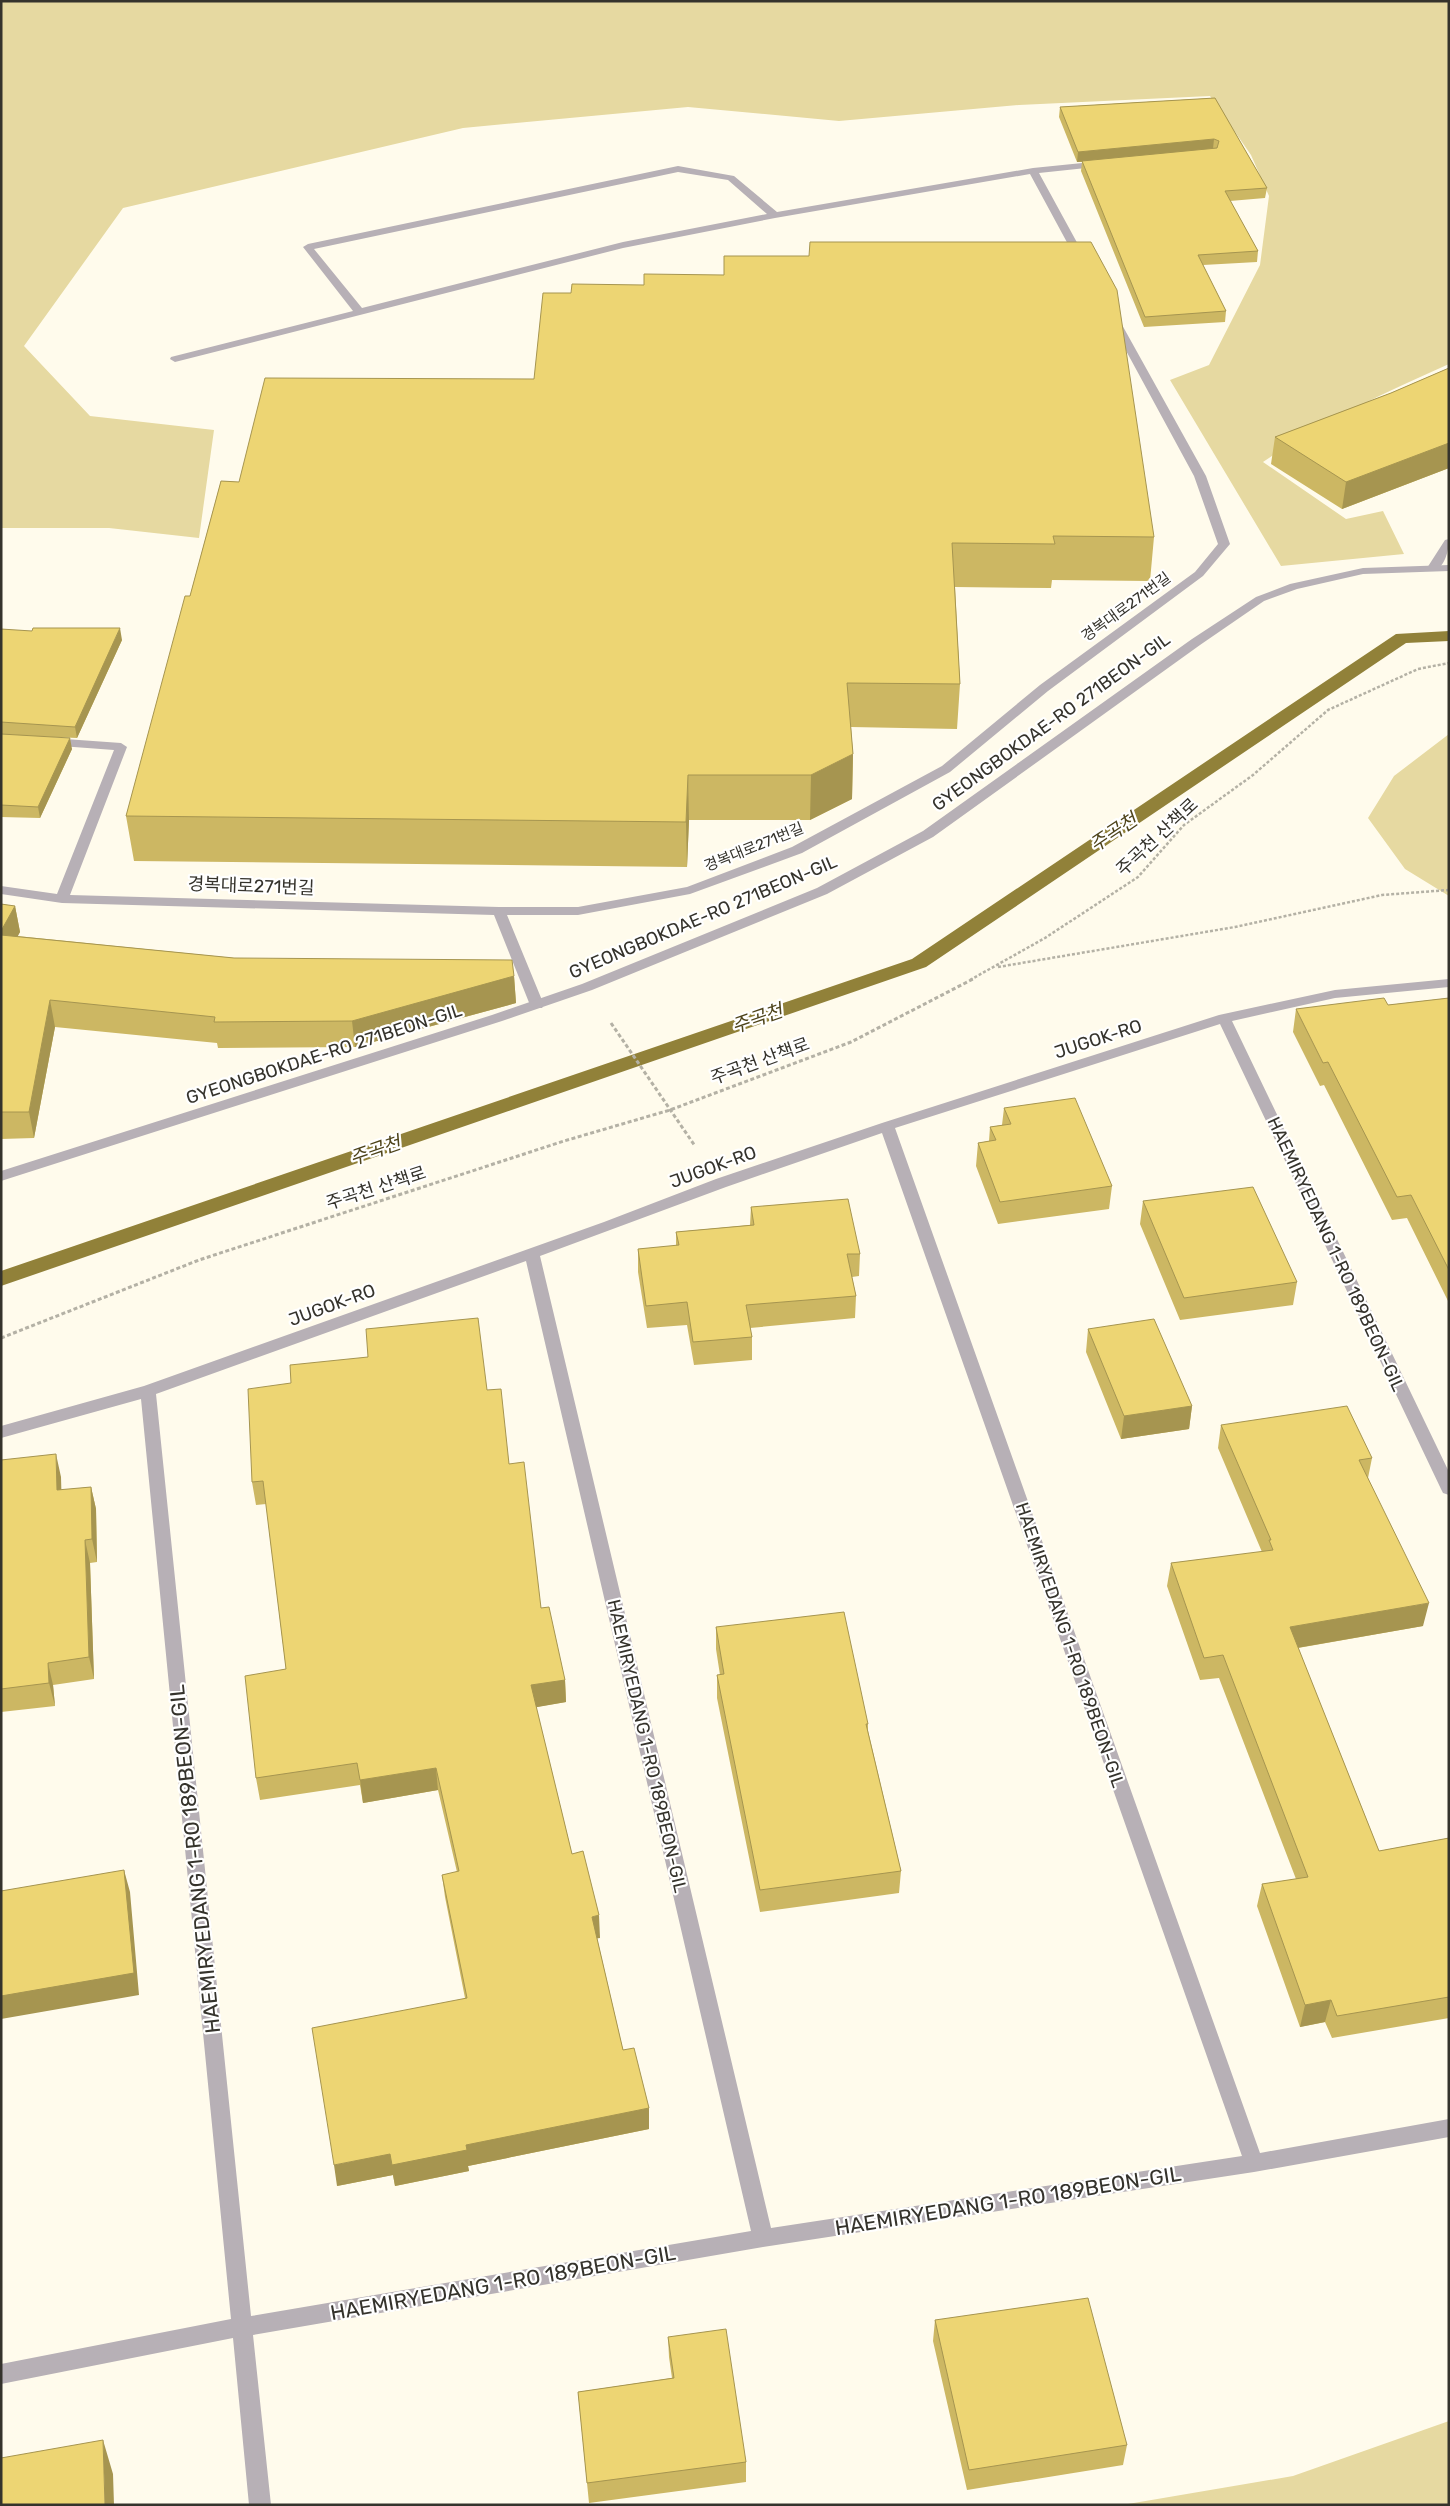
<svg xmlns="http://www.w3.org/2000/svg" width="1450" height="2506" font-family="Rubik,'Noto Sans KR',sans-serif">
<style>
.green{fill:#e6d9a1}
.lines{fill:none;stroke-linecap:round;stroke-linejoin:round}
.stream{fill:#918139;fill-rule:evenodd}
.path-far1{stroke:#b4b1a5;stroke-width:2.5;stroke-dasharray:3 2;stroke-linecap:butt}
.path{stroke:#b4b1a5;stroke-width:3;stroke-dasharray:4 2.5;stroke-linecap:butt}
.lane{fill:#b7b0b6;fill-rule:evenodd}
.street{fill:#b7b0b6;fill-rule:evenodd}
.wall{fill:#ccb763}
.shaded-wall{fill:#a69550}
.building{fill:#edd573;stroke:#a69550}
.labels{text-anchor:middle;stroke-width:4.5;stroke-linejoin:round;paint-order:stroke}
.far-street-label{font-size:15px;fill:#35332c;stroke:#fff}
.street-label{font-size:18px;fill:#35332c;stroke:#fff}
.water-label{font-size:19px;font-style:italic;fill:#4e441b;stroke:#fff}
.near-street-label{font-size:21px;fill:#35332c;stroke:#fff}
</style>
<rect width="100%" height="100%" fill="#fffbec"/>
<path class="green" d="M1 1H1449V364C1384 393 1321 422 1263 462L1346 519 1383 511 1404 554 1281 566 1170 380 1209 365 1260 265 1269 196 1251 155 1210 96 1019 105 839 121 688 107 463 128 123 208 24 346 90 416 214 430 199 538 109 528H1Z
M1449 734V896L1405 869 1368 818 1394 776Z
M1449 2421V2505H1122L1293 2476Z"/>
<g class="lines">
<path class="stream" d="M1449 631V641L1406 643 926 967 1 1286V1271L912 959 1396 634Z"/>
<path class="path-far1" d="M998 967 1235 927 1382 895 1449 890
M970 980 1045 938 1138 877 1184 825 1253 775 1328 710 1418 669 1449 663"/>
<path class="path" d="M611 1023 695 1146
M1 1338 199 1260 564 1141 670 1110 851 1042 973 979"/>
<path class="lane" d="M1102 161 1107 164 1105 166 1039 173 1086 259 1081 262 1076 259 1030 174 775 218 623 248 175 362 170 359 171 357 353 311 303 247 308 244 678 166 734 176 777 212 1033 168ZM678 172 728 180 767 214 623 242 362 308 314 249Z
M1116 320 1121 323 1206 476 1230 544 1203 576 1048 691 950 772 802 853 690 894 578 915H507L544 1005 542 1008H532L530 1005 494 915 62 903 1 894V886L57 894 114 750 47 745 45 742 51 738 121 743 127 747 70 895 499 907H578L687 887 792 847 942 766 1040 685 1195 572 1218 544 1194 476 1111 323Z
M1449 539C1449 550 1445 568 1433 571L1429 570 1427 568 1445 540Z"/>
<path class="street" d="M1449 565V571L1363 574 1297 589 1264 601 1200 645 933 837 827 894 592 990 502 1021 1 1181V1171L492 1015 582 984 817 888 923 831 1192 639 1256 597 1290 584 1363 568Z
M1449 979V987L1335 998 1232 1021 1449 1472V1495L1443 1493 1441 1489 1220 1024 895 1128 1260 2153 1449 2119V2137L1254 2172 763 2247 253 2335 271 2505H249L233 2338 1 2384V2364L231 2319 141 1399 1 1438V1426L144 1386 604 1222 716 1179 882 1123 1219 1015 1335 990ZM882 1133 1242 2156 771 2228 540 1256 726 1187ZM526 1261 751 2231 251 2316 156 1394Z"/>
</g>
<path class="wall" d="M1215 98 1267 188 1265 198 1230 201 1258 251 1257 262 1203 265 1226 311 1225 322 1144 327 1081 171 1082 162H1077L1059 117 1060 107Z
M1449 368V468L1342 509 1271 464 1275 437 1391 393Z
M221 481 1154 537 1150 581 1052 580 1051 588 955 587 960 684 957 729 851 727 853 754 852 799 810 820H689L687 867 134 861 126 816 190 596Z
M1 629 122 640 77 738 52 737 72 749 40 818 1 817Z
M1 904 15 906 20 932 17 936 234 958 514 976 516 1003 355 1047 218 1048 217 1043 55 1027 34 1138 1 1139Z
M1449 998V1303L1407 1218 1392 1220 1324 1085 1320 1086 1293 1032 1296 1009 1388 1005Z
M1004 1108 1112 1186 1109 1209 998 1224 976 1166 978 1143 989 1141 990 1127 1002 1125Z
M1143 1201 1297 1282 1293 1305 1180 1320 1140 1224Z
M751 1207 860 1254 859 1276 852 1277 856 1296 855 1318 750 1328 752 1337V1360L694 1365 687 1325 647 1328 638 1272V1249L676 1246V1232L750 1225Z
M1088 1329 1192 1406 1189 1429 1121 1439 1086 1352Z
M487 1390 509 1464 541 1608 565 1680 566 1702 536 1707 572 1854 600 1938H597L623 2050 649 2108V2129L468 2166 469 2171 395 2186 393 2175 337 2186 465 1998 445 1897 442 1875 457 1872 438 1790 363 1803 360 1785 260 1800 256 1778 286 1669 266 1504 256 1505 252 1482Z
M1221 1425 1372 1458 1368 1478 1423 1626 1298 1648 1379 1851 1449 1838V2018L1332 2038 1325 2022 1300 2027 1257 1906 1262 1884 1296 1879 1219 1678 1200 1680 1167 1586 1171 1563 1262 1552 1218 1448Z
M1 1460 61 1477V1490L91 1487 96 1509 97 1562 90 1563 94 1679 53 1685 55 1706 1 1712Z
M716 1627 868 1724V1731L901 1871 899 1893 760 1912 717 1698V1675H720L716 1649Z
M935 2320 1127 2445 1123 2465 967 2490 933 2341Z
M668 2337 746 2462V2482L589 2503 578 2392 672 2378 669 2357Z"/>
<path class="shaded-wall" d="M1214 139 1213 149 1077 162 1078 152Z
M1449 443V468L1342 509 1346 482Z
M120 628 122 640 77 738 75 727Z
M70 738 72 749 40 818 38 807Z
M853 754 852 799 810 820 811 775Z
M688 775 689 820 687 867 686 822Z
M15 906 20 932 5 961 1 944V931Z
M514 976 516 1003 355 1047 352 1021Z
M50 1000 55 1027 34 1138 29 1112Z
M1192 1406 1189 1429 1121 1439 1124 1416Z
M56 1454 61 1477 62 1513 57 1490Z
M91 1487 96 1509 97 1562 92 1539Z
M85 1540 90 1563 94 1679 89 1657Z
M1429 1603 1423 1626 1285 1650 1290 1627Z
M48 1663 53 1685 55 1706 49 1683Z
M565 1680 566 1702 532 1708 531 1685Z
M436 1768 438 1790 363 1803 360 1780Z
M124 1870 130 1892 139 1995 1 2019V1996Z
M599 1915 600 1938 593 1939 592 1917Z
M1331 2000 1325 2022 1300 2027 1305 2005Z
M649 2108V2129L468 2166 469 2171 395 2186 393 2175 337 2186 334 2165 390 2154 466 2145Z
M103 2440 113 2474 114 2505H105Z"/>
<path class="building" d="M1215 98 1267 188 1225 191 1258 251 1198 255 1226 311 1145 317 1082 161 1217 148 1219 141 1214 139 1078 152 1060 107Z
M810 242H1091L1117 290 1154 537 1053 536 1055 544 952 543 960 684 847 683 853 754 811 775H688L686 822 126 816 185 596H190L221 481 239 482 265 378 534 379 543 293H571L572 284 644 285V274L724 275V256H809Z
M1449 368V443L1346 482 1275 437 1391 393Z
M33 628H120L75 727 1 722V629L32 631Z
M1 734 70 738 38 807 1 805Z
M1 904 15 906 1 931Z
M1 935 234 958 512 960 514 976 352 1021 214 1022 215 1017 50 1000 29 1112H1Z
M1384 998 1388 1005 1449 998V1270L1411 1195 1397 1197 1328 1062 1323 1063 1296 1009Z
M1075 1098 1112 1186 1000 1202 978 1143 996 1140 990 1127 1011 1124 1004 1108Z
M1253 1187 1297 1282 1184 1298 1143 1201Z
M848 1199 860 1254H847L856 1296 746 1305 752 1337 693 1342 687 1302 646 1306 638 1249 679 1245 676 1232 754 1225 751 1207Z
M478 1318 487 1390 501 1389 509 1464 524 1462 541 1608 549 1607 565 1680 531 1685 572 1854 583 1851 599 1915 592 1917 623 2050 634 2048 649 2108 466 2145 467 2150 392 2165 390 2154 334 2165 312 2028 467 1998 442 1875 459 1871 436 1768 360 1780 357 1763 256 1778 245 1676 286 1669 263 1481 252 1482 248 1389 291 1383 290 1365 368 1357 366 1329Z
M1154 1319 1192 1406 1124 1416 1088 1329Z
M1347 1406 1372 1458 1359 1460 1429 1603 1290 1627 1379 1851 1449 1838V1997L1337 2016 1331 2000 1305 2005 1262 1884 1308 1877 1223 1655 1204 1658 1171 1563 1273 1550 1269 1540H1271L1221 1425Z
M56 1454 57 1490 91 1487 92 1539 85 1540 89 1657 48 1663 49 1683 1 1689V1460Z
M844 1612 868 1724H866L901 1871 760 1890 717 1675 724 1674 716 1627Z
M124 1870 134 1973 1 1996V1891Z
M1088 2298 1127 2445 969 2470 935 2320Z
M726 2329 746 2462 587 2483 578 2392 674 2378 668 2337Z
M103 2440 105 2505H1V2458Z"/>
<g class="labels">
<g class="far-street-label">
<text transform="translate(1126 607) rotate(-36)" y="5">경복대로271번길</text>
<text transform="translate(754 847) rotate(-22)" y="5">경복대로271번길</text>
</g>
<g class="street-label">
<text transform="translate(1051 722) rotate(-36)" y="6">GYEONGBOKDAE-RO 271BEON-GIL</text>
<text transform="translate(1157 837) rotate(-43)" y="6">주곡천 산책로</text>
<text transform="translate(251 886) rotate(2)" y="6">경복대로271번길</text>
<text transform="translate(703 917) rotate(-23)" y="6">GYEONGBOKDAE-RO 271BEON-GIL</text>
<text transform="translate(1098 1039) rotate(-18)" y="6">JUGOK-RO</text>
<text transform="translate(324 1054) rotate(-18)" y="6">GYEONGBOKDAE-RO 271BEON-GIL</text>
<text transform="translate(760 1061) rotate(-20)" y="6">주곡천 산책로</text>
<text transform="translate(713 1167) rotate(-20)" y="6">JUGOK-RO</text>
<text transform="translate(376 1188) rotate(-18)" y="6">주곡천 산책로</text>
<text transform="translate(1336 1254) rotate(65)" y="6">HAEMIRYEDANG 1-RO 189BEON-GIL</text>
<text transform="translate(332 1305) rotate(-20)" y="6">JUGOK-RO</text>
<text transform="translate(1070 1645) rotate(71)" y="6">HAEMIRYEDANG 1-RO 189BEON-GIL</text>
<text transform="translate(647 1746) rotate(77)" y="6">HAEMIRYEDANG 1-RO 189BEON-GIL</text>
</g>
<g class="water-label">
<text transform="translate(1113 832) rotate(-34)" y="7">주곡천</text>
<text transform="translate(757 1018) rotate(-19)" y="7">주곡천</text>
<text transform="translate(375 1150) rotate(-19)" y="7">주곡천</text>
</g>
<g class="near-street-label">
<text transform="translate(195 1859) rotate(-96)" y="7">HAEMIRYEDANG 1-RO 189BEON-GIL</text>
<text transform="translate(1008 2201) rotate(-9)" y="7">HAEMIRYEDANG 1-RO 189BEON-GIL</text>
<text transform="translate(503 2283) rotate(-10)" y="7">HAEMIRYEDANG 1-RO 189BEON-GIL</text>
</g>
</g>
<rect width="1450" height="2506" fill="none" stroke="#35332c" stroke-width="5"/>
</svg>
